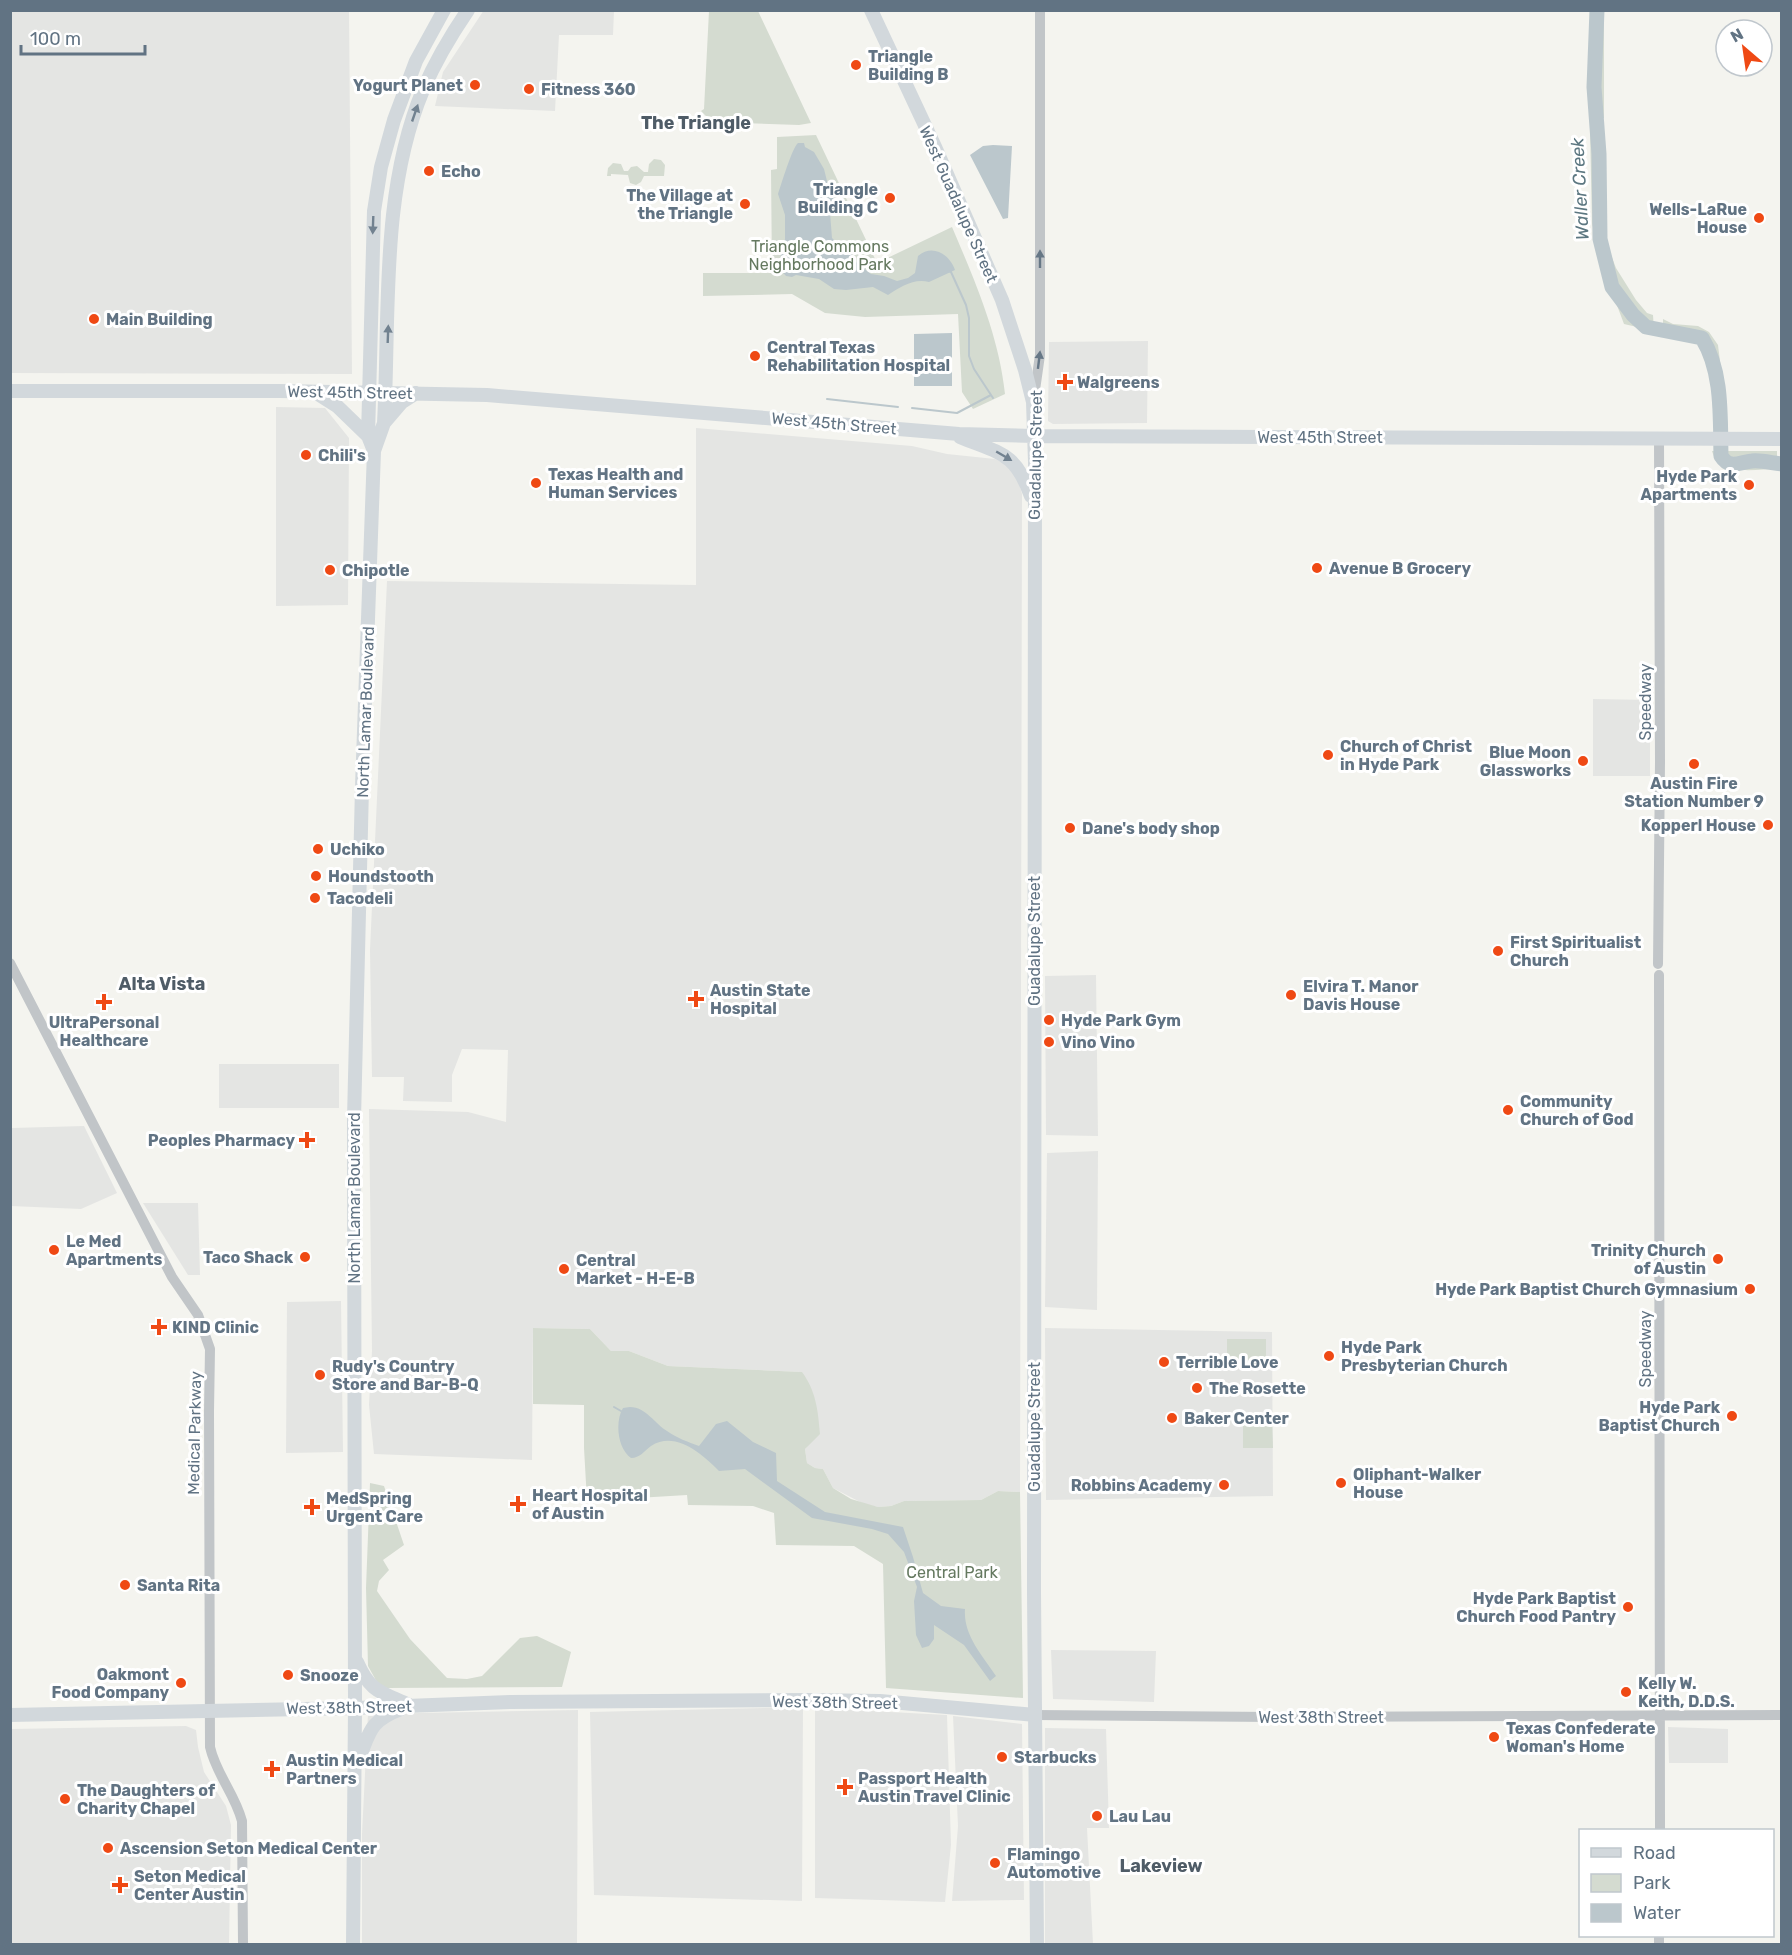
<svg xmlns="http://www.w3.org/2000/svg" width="1792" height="1955" font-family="Rubik,sans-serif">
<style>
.built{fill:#e4e5e3}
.green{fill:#d4dbd0}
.water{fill:#bbc7cc}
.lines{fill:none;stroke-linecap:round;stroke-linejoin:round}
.stream{stroke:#bbc7cc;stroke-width:2}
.river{stroke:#bbc7cc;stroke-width:15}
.minor{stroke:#c1c5c8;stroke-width:10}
.major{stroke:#d2d8dc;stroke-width:14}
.oneway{fill:#728290}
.oneway2{fill:#667786}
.poi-dot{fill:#ef4914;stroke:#fff;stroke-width:2}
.labels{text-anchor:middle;stroke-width:6;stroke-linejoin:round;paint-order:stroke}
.poi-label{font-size:16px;font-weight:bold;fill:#617383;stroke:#fff;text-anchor:start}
.street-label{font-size:16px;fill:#617383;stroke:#fff}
.park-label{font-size:16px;fill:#657960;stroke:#fff}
.neighbourhood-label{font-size:18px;font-weight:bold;fill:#4f5c67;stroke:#fff}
.water-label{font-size:18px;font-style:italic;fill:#5c7781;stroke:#fff}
</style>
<rect width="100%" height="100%" fill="#f4f4ef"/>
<path class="built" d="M11 10 349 11 352 374 11 373Z
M484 10 614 11 613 35H559L555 111 435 106 443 72Z
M1148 341 1147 423 1053 424 1048 421 1049 342Z
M276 407 325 408 349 438 348 605 276 606Z
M696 428 912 446 947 454 995 459 1006 464 1018 478 1022 494 1020 1492 998 1491 981 1500 904 1501 891 1506 878 1507 864 1504 833 1488 823 1469 815 1468 807 1463 805 1449 809 1444 802 1372 668 1366 629 1351H611L590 1329 533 1328 532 1460 374 1454 369 1405 372 1351 369 1109 468 1112 506 1122 508 1050 462 1049 452 1075V1102L403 1101 404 1077H372L370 950 387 581 696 585Z
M1593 699 1650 700V776H1593Z
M1096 975 1098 1136 1046 1135 1045 976Z
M219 1064H339V1108H219Z
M84 1126 117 1193 81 1209 11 1206 12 1128Z
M1098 1151 1097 1310 1045 1307 1047 1153Z
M143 1203H198L200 1275H188Z
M341 1301 343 1452 286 1453 287 1302Z
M1045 1328 1272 1332 1273 1496 1046 1500Z
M1051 1650 1156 1651 1154 1702 1053 1699Z
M803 1707 802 1901 594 1895 590 1712Z
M815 1708 947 1715 951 1845 945 1902 815 1898Z
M578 1710 577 1944H362V1834L368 1714Z
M953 1716 1022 1724 1024 1900 952 1901 958 1826Z
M186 1726 196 1730 198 1747 204 1772 226 1806 231 1825 229 1944H11V1729Z
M1668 1727 1728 1729V1763H1669Z
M1045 1728 1106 1729 1109 1828H1087L1093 1944H1045Z"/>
<path class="green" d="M709 11H758L811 123 799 125 712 122 701 111 704 109Z
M1592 11H1604V118H1590Z
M1590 130H1604L1607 245 1616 268 1636 300 1647 313 1653 315 1654 331 1624 324 1609 284 1592 224Z
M816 135 877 263 952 227C975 281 999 336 1005 394L973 409 962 392 958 314 865 317 825 313 792 294 703 296V273H772L771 170 777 169V137Z
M654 159 661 160 665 165 664 176H644L641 182 636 185 630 183 628 175 611 174V176H607L608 168 613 163 621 164 624 171H628L631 167 637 166 644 172H648L649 164Z
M1663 319 1673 324 1698 326 1709 332 1718 345 1728 427H1714C1713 409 1712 353 1695 342 1687 337 1673 336 1663 334Z
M1712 451H1777V469C1755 469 1719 477 1712 451Z
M533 1328 590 1329 611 1351H629L668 1366 802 1372C816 1391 818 1410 820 1434L805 1449 807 1463 815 1468 823 1469 833 1488 851 1499 878 1507 891 1506 904 1501 981 1500 998 1491 1020 1492 1023 1698 886 1688 883 1564 854 1546 776 1545 774 1513 753 1506 688 1505 687 1495 587 1501 584 1448V1405L533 1404Z
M1227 1339H1266V1364H1227Z
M1272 1418 1273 1448H1243V1420Z
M370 1483 384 1486 404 1545 383 1560 389 1570 379 1581 377 1591 410 1639 447 1678 467 1679 482 1676 520 1638 537 1636 571 1652 562 1687 387 1688 378 1684 368 1666 366 1588Z"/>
<path class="water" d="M798 143H804L805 147 814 152 824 169 828 185 837 204 830 213 832 238 837 243 850 251 856 262 871 274 884 276 897 281 908 278 915 273 918 256C933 243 950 255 955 270L929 282C914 278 900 287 888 295L873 287 846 290 834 289 819 279 796 275 792 277 786 276 778 267 785 239V215L778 194C781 185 792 148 798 143Z
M993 145 1012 146 1008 218 1003 219 970 155 983 146Z
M952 333V386H914V334Z
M630 1407C646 1407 655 1424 667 1431 677 1438 688 1442 699 1446L716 1424 727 1421 753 1442 776 1453 777 1481 825 1512 903 1527 913 1557 923 1593 941 1606 965 1609C963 1635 982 1655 996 1676L990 1681 964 1645 934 1625V1639L929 1646 922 1648 916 1635 914 1601 917 1587 904 1552 888 1534 872 1529 812 1518 745 1469 719 1471C703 1455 676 1430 651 1446 644 1451 640 1458 631 1458 617 1448 615 1421 623 1408Z"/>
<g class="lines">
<path class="stream" d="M948 271 951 272 966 305 969 318V356L974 369 993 398
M827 399 898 407
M912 408 957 413 991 395
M614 1407 621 1411"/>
<path class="river" d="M1597 10 1594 87 1599 154 1600 239 1612 287 1633 315 1646 327 1702 338C1723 372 1720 417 1721 456 1730 470 1739 462 1752 461 1761 460 1772 463 1782 464"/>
<path class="minor" d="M1034 397 1040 355V10
M10 963 172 1277 198 1315 210 1349 209 1411 210 1747C216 1774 235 1794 242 1821L243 1944
M1658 964 1660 762 1659 439
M1659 975 1660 1830
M1035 1715 1286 1717 1782 1715
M1659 1944V1936"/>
<path class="major" d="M871 10 936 149 1002 300 1025 370 1033 402 1035 462 1034 1592 1037 1944
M10 391H280L487 395 959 434 1034 436 1782 439
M315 392 337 406 368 436
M384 423 402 402 416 393
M960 437C1001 454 1015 452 1031 496
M374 451 368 436 374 211 381 167 394 120 416 61 444 10
M357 1662C370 1692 381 1692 409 1705
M10 1715 355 1708 510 1702 809 1700 880 1701 1035 1715
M358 1761C370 1732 369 1721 401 1709
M353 1944 355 1708 354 1119 362 787 374 451 384 423C390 314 380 193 423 90 435 62 451 35 468 10"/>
</g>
<defs><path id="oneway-solid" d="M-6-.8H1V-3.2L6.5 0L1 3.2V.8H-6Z" transform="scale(1.5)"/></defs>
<g class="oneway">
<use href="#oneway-solid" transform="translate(415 113) rotate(-71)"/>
<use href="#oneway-solid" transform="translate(373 225) rotate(92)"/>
<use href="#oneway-solid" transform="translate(388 334) rotate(-88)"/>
<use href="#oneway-solid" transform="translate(1004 456) rotate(30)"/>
</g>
<g class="oneway2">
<use href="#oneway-solid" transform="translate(1040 259) rotate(-90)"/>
<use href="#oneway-solid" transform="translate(1039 360) rotate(-83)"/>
</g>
<g class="poi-dot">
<circle cx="856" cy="65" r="6"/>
<circle cx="475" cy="85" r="6"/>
<circle cx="529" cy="89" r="6"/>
<circle cx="429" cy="171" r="6"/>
<circle cx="890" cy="198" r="6"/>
<circle cx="745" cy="204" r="6"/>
<circle cx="1759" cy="218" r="6"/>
<circle cx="94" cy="319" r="6"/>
<circle cx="755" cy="356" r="6"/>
<path d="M1062 373h6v6h6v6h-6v6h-6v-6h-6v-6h6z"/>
<circle cx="306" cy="455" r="6"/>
<circle cx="536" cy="483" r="6"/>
<circle cx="1749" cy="485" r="6"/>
<circle cx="1317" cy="568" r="6"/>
<circle cx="330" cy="570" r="6"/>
<circle cx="1328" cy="755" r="6"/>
<circle cx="1583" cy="761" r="6"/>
<circle cx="1694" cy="764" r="6"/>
<circle cx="1768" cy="825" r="6"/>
<circle cx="1070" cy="828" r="6"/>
<circle cx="318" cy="849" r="6"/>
<circle cx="316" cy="876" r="6"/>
<circle cx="315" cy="898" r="6"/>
<circle cx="1498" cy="951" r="6"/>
<circle cx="1291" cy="995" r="6"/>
<path d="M693 990h6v6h6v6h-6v6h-6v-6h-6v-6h6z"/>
<path d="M101 993h6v6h6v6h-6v6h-6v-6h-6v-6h6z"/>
<circle cx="1049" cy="1020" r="6"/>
<circle cx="1049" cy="1042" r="6"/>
<circle cx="1508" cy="1110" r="6"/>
<path d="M304 1131h6v6h6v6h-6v6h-6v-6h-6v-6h6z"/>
<circle cx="54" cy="1250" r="6"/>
<circle cx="305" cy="1257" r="6"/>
<circle cx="1718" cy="1259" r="6"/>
<circle cx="564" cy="1269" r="6"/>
<circle cx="1750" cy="1289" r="6"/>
<path d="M156 1318h6v6h6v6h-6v6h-6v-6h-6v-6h6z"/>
<circle cx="1329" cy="1356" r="6"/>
<circle cx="1164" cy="1362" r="6"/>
<circle cx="320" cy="1375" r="6"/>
<circle cx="1197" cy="1388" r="6"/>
<circle cx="1732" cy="1416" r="6"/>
<circle cx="1172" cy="1418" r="6"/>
<circle cx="1341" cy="1483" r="6"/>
<circle cx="1224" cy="1485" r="6"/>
<path d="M515 1495h6v6h6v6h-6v6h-6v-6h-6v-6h6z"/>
<path d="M309 1498h6v6h6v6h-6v6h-6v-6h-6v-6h6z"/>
<circle cx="125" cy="1585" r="6"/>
<circle cx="1628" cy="1607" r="6"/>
<circle cx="288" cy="1675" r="6"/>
<circle cx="181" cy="1683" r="6"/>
<circle cx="1626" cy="1692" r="6"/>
<circle cx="1494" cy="1737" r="6"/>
<circle cx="1002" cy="1757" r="6"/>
<path d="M269 1760h6v6h6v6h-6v6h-6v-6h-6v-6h6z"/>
<path d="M842 1778h6v6h6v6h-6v6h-6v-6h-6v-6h6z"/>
<circle cx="65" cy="1799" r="6"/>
<circle cx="1097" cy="1816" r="6"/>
<circle cx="108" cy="1848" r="6"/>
<circle cx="995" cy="1863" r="6"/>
<path d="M117 1876h6v6h6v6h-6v6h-6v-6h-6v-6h6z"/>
</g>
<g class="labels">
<g class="poi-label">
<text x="868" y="62">Triangle<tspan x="868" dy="18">Building B</tspan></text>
<text x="463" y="91" text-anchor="end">Yogurt Planet</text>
<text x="541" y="95">Fitness 360</text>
<text x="441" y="177">Echo</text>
<text x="878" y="195" text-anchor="end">Triangle<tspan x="878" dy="18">Building C</tspan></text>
<text x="733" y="201" text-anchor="end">The Village at<tspan x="733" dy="18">the Triangle</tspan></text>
<text x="1747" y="215" text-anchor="end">Wells-LaRue<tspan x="1747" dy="18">House</tspan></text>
<text x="106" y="325">Main Building</text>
<text x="767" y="353">Central Texas<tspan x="767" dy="18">Rehabilitation Hospital</tspan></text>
<text x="1077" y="388">Walgreens</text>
<text x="318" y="461">Chili's</text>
<text x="548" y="480">Texas Health and<tspan x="548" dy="18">Human Services</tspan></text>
<text x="1737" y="482" text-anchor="end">Hyde Park<tspan x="1737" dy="18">Apartments</tspan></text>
<text x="1329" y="574">Avenue B Grocery</text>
<text x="342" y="576">Chipotle</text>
<text x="1340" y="752">Church of Christ<tspan x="1340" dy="18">in Hyde Park</tspan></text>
<text x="1571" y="758" text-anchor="end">Blue Moon<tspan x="1571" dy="18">Glassworks</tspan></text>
<text x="1694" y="789" text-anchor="middle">Austin Fire<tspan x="1694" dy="18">Station Number 9</tspan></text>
<text x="1756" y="831" text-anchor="end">Kopperl House</text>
<text x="1082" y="834">Dane's body shop</text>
<text x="330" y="855">Uchiko</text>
<text x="328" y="882">Houndstooth</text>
<text x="327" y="904">Tacodeli</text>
<text x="1510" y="948">First Spiritualist<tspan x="1510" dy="18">Church</tspan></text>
<text x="1303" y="992">Elvira T. Manor<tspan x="1303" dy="18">Davis House</tspan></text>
<text x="710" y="996">Austin State<tspan x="710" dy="18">Hospital</tspan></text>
<text x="1061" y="1026">Hyde Park Gym</text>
<text x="104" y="1028" text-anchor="middle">UltraPersonal<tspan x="104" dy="18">Healthcare</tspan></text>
<text x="1061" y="1048">Vino Vino</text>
<text x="1520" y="1107">Community<tspan x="1520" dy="18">Church of God</tspan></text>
<text x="295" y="1146" text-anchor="end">Peoples Pharmacy</text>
<text x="66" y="1247">Le Med<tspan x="66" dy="18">Apartments</tspan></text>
<text x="1706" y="1256" text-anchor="end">Trinity Church<tspan x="1706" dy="18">of Austin</tspan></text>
<text x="293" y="1263" text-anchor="end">Taco Shack</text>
<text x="576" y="1266">Central<tspan x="576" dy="18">Market - H-E-B</tspan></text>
<text x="1738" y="1295" text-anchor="end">Hyde Park Baptist Church Gymnasium</text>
<text x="172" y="1333">KIND Clinic</text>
<text x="1341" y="1353">Hyde Park<tspan x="1341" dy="18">Presbyterian Church</tspan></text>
<text x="1176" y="1368">Terrible Love</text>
<text x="332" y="1372">Rudy's Country<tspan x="332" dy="18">Store and Bar-B-Q</tspan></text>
<text x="1209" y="1394">The Rosette</text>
<text x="1720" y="1413" text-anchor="end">Hyde Park<tspan x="1720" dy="18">Baptist Church</tspan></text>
<text x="1184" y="1424">Baker Center</text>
<text x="1353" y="1480">Oliphant-Walker<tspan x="1353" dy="18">House</tspan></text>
<text x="1212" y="1491" text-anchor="end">Robbins Academy</text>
<text x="532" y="1501">Heart Hospital<tspan x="532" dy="18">of Austin</tspan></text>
<text x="326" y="1504">MedSpring<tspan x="326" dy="18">Urgent Care</tspan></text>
<text x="137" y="1591">Santa Rita</text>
<text x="1616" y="1604" text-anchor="end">Hyde Park Baptist<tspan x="1616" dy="18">Church Food Pantry</tspan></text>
<text x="169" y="1680" text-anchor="end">Oakmont<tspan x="169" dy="18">Food Company</tspan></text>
<text x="300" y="1681">Snooze</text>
<text x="1638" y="1689">Kelly W.<tspan x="1638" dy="18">Keith, D.D.S.</tspan></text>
<text x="1506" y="1734">Texas Confederate<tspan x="1506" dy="18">Woman's Home</tspan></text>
<text x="1014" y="1763">Starbucks</text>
<text x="286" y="1766">Austin Medical<tspan x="286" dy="18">Partners</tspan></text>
<text x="858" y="1784">Passport Health<tspan x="858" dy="18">Austin Travel Clinic</tspan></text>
<text x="77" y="1796">The Daughters of<tspan x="77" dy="18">Charity Chapel</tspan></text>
<text x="1109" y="1822">Lau Lau</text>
<text x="120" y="1854">Ascension Seton Medical Center</text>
<text x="1007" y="1860">Flamingo<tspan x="1007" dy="18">Automotive</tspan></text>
<text x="134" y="1882">Seton Medical<tspan x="134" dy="18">Center Austin</tspan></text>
</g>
<g class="street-label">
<text transform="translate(959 204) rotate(66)" y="6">West Guadalupe Street</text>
<text transform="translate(350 392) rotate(1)" y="6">West 45th Street</text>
<text transform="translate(834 423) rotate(5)" y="6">West 45th Street</text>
<text x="1320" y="443">West 45th Street</text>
<text transform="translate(1035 455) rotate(-89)" y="6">Guadalupe Street</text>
<text transform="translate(1645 702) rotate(-90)" y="6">Speedway</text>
<text transform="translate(365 712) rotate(-88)" y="6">North Lamar Boulevard</text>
<text transform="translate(1034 941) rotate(-90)" y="6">Guadalupe Street</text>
<text transform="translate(354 1198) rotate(-90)" y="6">North Lamar Boulevard</text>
<text transform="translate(1645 1349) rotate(-90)" y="6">Speedway</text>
<text transform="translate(1034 1427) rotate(-90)" y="6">Guadalupe Street</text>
<text transform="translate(194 1433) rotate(-89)" y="6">Medical Parkway</text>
<text transform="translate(835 1702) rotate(1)" y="6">West 38th Street</text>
<text transform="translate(349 1707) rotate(-1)" y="6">West 38th Street</text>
<text x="1321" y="1723">West 38th Street</text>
</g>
<g class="park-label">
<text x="820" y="252">Triangle Commons<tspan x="820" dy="18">Neighborhood Park</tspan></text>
<text x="952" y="1578">Central Park</text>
</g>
<g class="neighbourhood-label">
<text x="696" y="129">The Triangle</text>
<text x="162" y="990">Alta Vista</text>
<text x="1161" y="1872">Lakeview</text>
</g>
<g class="water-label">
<text transform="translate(1580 189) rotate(-93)" y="6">Waller Creek</text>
</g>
</g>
<rect width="1792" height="1955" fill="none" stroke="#617383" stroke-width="24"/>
<rect x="1579" y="1829" width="195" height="108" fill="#ffffff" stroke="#c0c7cd" stroke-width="1.5"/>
<rect x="1591" y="1848" width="30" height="9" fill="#d2d8dc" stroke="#c0c7cd" stroke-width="1.5"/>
<text x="1633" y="1859" font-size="18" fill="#617383">Road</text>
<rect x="1591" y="1874" width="30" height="18" fill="#d4dbd0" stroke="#c0c7cd" stroke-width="1.5"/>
<text x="1633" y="1889" font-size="18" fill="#617383">Park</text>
<rect x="1591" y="1904" width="30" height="18" fill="#bbc7cc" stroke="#c0c7cd" stroke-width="1.5"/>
<text x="1633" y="1919" font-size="18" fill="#617383">Water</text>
<g transform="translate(1744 48) rotate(331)"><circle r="28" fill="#ffffff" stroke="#c0c7cd" stroke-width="1.5"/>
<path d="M0-4.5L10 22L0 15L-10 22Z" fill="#ef4914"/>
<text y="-9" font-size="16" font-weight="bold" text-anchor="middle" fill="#617383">N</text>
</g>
<path d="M21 45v9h124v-9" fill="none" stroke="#617383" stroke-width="3"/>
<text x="30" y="45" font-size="18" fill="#617383" stroke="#ffffff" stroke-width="4.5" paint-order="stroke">100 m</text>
</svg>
